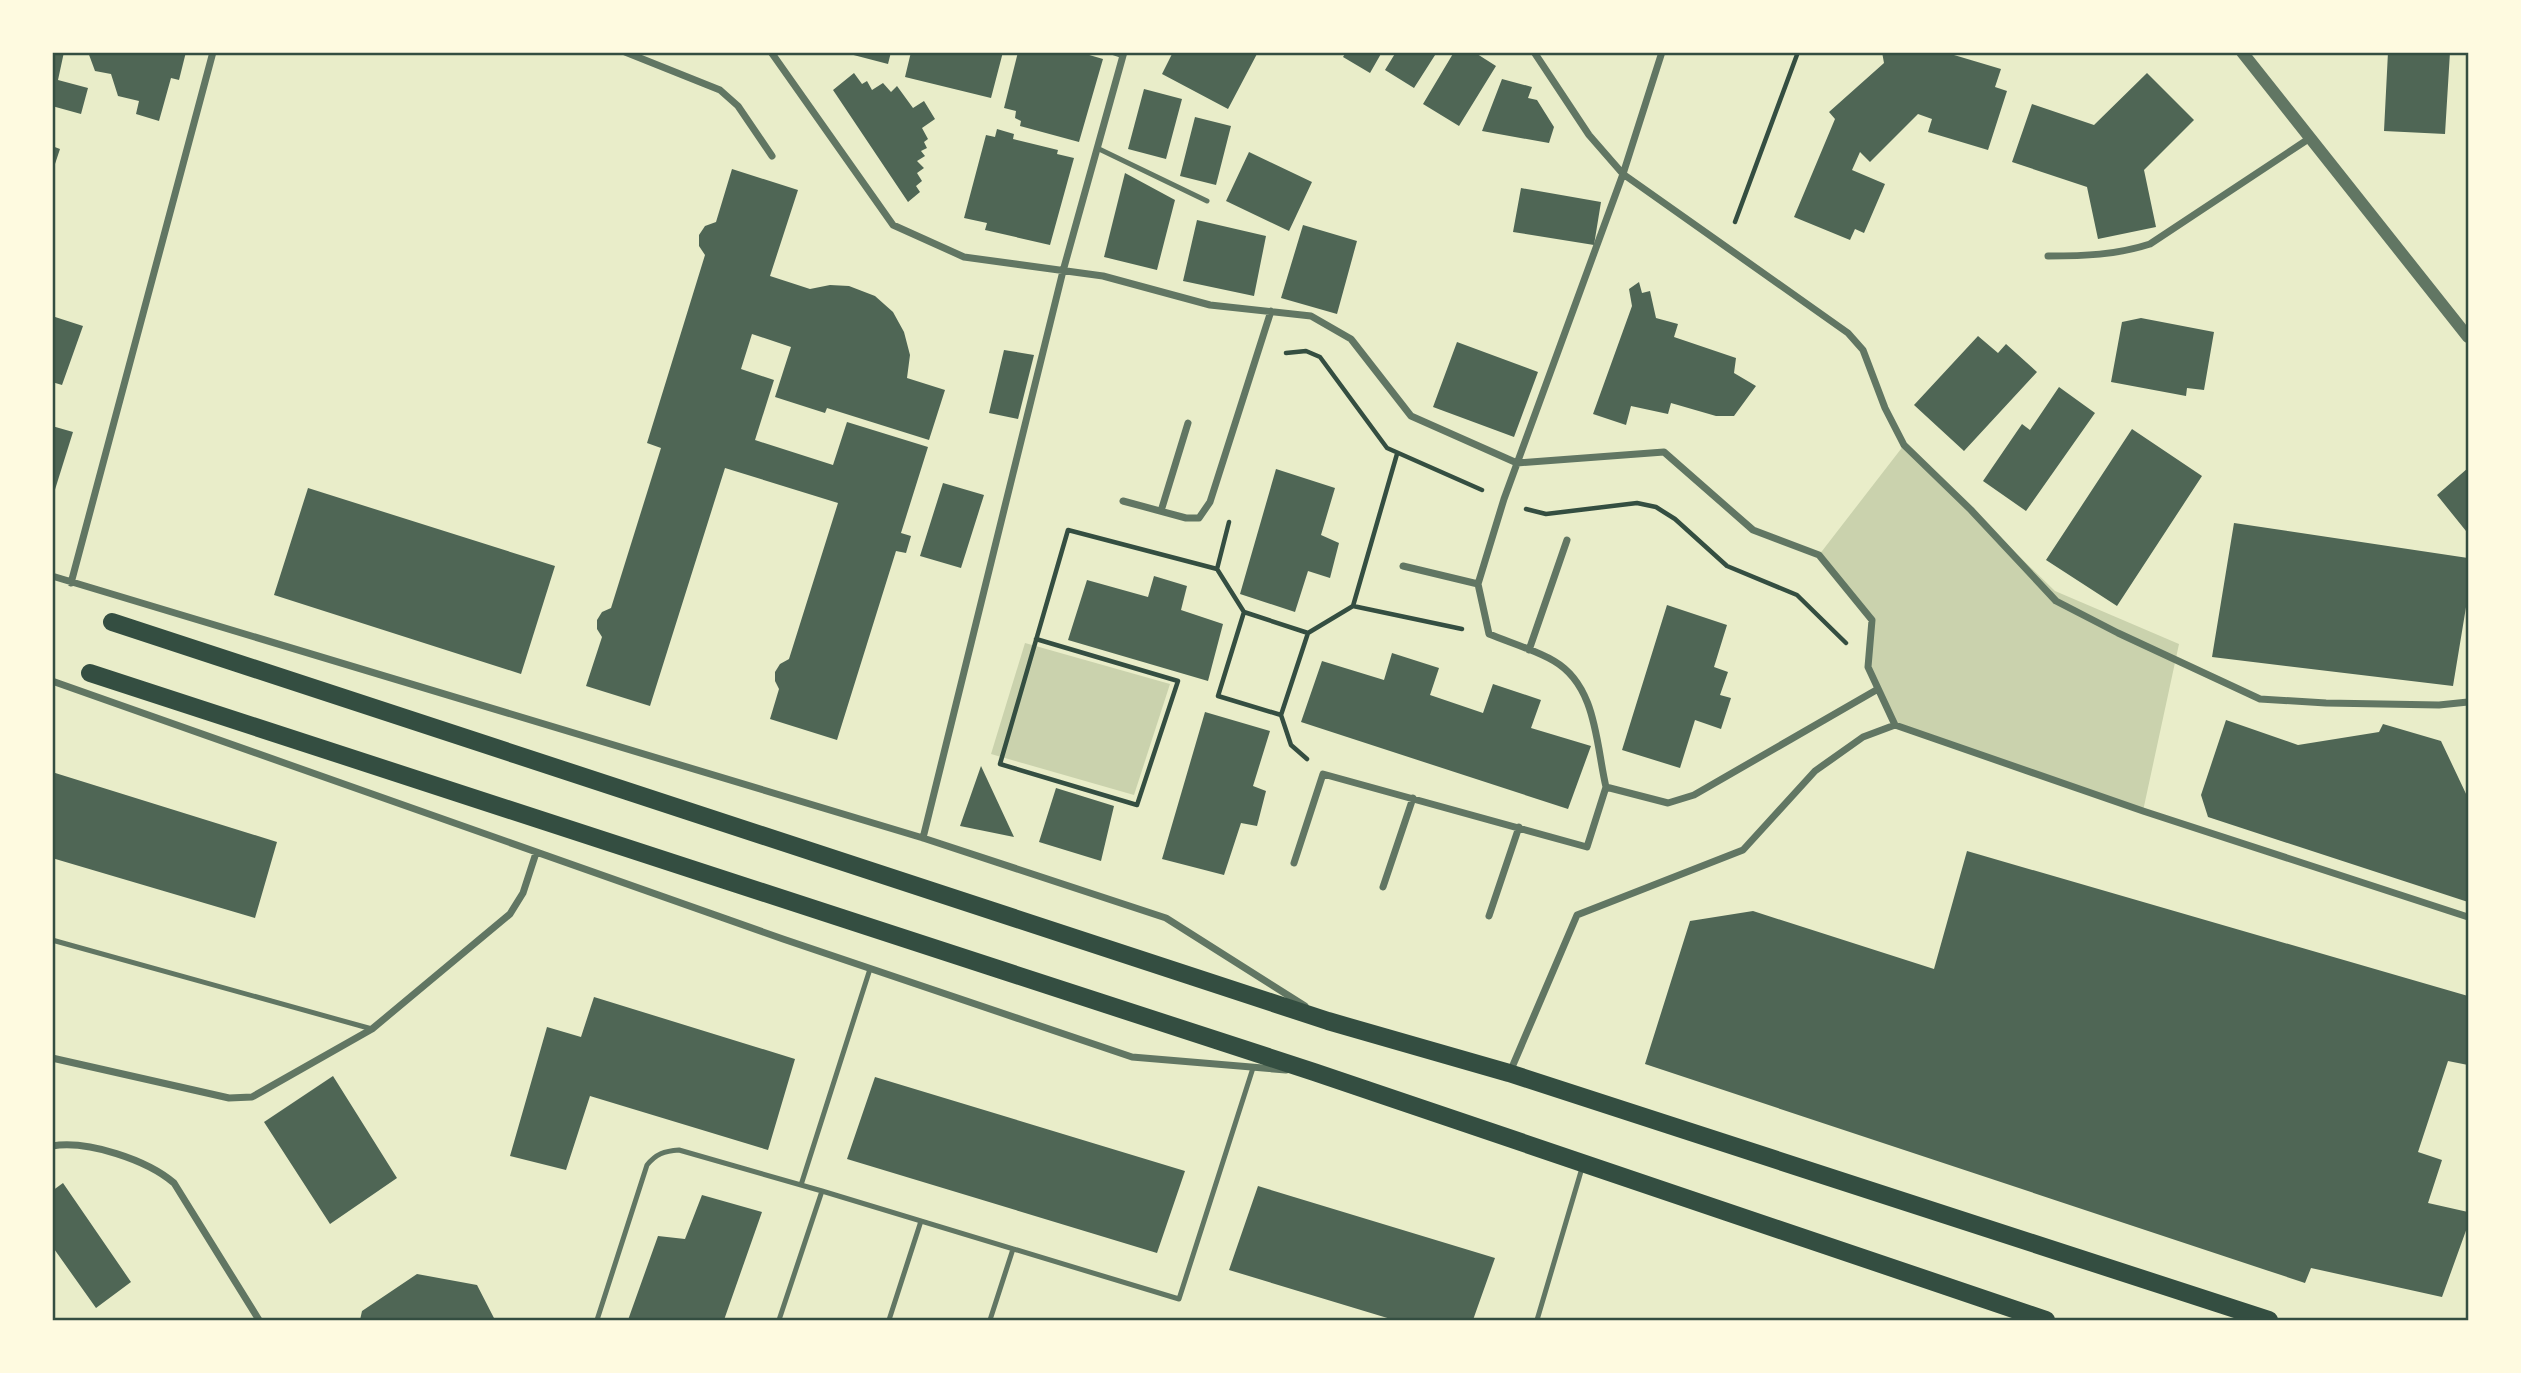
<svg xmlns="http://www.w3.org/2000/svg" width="2521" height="1373" font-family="'Roboto Condensed',sans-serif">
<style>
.green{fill:#cad2ad}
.building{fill:#4f6655}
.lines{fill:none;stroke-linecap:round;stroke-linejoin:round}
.path{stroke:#344e41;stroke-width:4.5}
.service{stroke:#617663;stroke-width:5}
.minor{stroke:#617663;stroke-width:7}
.tertiary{stroke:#617663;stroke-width:12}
.primary{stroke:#344e41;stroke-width:18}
.neatline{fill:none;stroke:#344e41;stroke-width:2.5}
</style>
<rect width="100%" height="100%" fill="#e9edc9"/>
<path class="green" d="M1904 445 2055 591 2179 644 2143 811 1895 725 1868 667 1872 620 1819 555Z
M1025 643 1170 684 1134 795 991 754Z"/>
<path class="building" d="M52 52H64L58 80 88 88 81 114 52 106Z
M88 52H186L179 80 171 78 159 121 136 114 139 101 118 96 111 74 95 71Z
M842 52H891L888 64Z
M911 52H1003L991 98 905 77Z
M1018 52H1079L1103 59 1079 142 1020 126 1021 121 1015 118 1016 111 1004 108Z
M1173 52H1258L1228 109 1162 74Z
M1346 52H1382L1370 73 1343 57Z
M1396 52H1437L1414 88 1385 70Z
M1454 52H1474L1496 66 1459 126 1423 104Z
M1882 52H1953L1954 55 2001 69 1995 87 2007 91 1988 150 1928 132 1932 119 1918 114 1870 162 1860 152 1852 170 1885 184 1864 233 1855 229 1850 240 1794 217 1835 119 1829 112 1884 63Z
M2388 52H2450L2445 134 2384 131Z
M854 73 862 84 867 81 872 90 883 83 891 92 897 86 913 108 924 101 935 119 922 128 928 139 924 142 927 148 921 151 925 156 917 161 924 168 917 173 922 181 916 186 920 192 908 202 833 90Z
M2147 73 2194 120 2144 170 2156 227 2098 239 2087 187 2012 162 2032 104 2094 125Z
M1502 79 1532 87 1528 98 1537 100 1554 127 1549 143 1482 131Z
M1144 89 1182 99 1166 159 1128 149Z
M1195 117 1231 126 1216 185 1180 176Z
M997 129 1014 134 1013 139 1058 150 1057 154 1074 158 1050 245 985 230 987 223 964 218 986 135 995 137Z
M52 146 60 149 53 170H52Z
M1249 152 1312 182 1289 231 1226 201Z
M732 169 798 190 770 276 810 289 830 285 849 286 875 296 893 312 904 332 910 355 907 378 945 390 929 440 827 408 825 413 775 397 791 347 752 334 741 369 774 380 755 440 833 465 847 422 928 447 901 533 911 536 906 553 896 551 837 740 770 719 779 689 775 681V672L780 664 789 659 838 503 725 468 650 706 586 686 602 637 597 629V620L602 612 611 608 661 448 647 443 705 255 699 246V235L705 226 716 222Z
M1125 173 1175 200 1157 270 1104 257Z
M1521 188 1601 202 1594 245 1513 232Z
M1197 220 1266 236 1254 296 1183 281Z
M1303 225 1357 241 1337 314 1281 298Z
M1639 282 1642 293 1650 291 1656 318 1678 324 1674 337 1736 358 1734 373 1756 386 1734 416H1716L1671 403 1668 414 1631 406 1626 425 1593 414 1632 306 1629 289Z
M52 316 83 326 62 385 52 382Z
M2141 318 2214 332 2204 390 2187 388 2186 396 2111 382 2122 322Z
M1978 336 1998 353 2006 344 2037 372 1964 451 1914 405Z
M1457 342 1538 372 1514 437 1433 407Z
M1004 350 1034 355 1018 419 989 413Z
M2059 387 2095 413 2026 511 1983 481 2022 424 2030 430Z
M52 426 73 432 53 496H52Z
M2132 429 2202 476 2117 606 2046 560Z
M2468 468V529L2466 531 2437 495Z
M1276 469 1335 488 1321 535 1339 543 1330 578 1308 571 1295 612 1240 594Z
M943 483 984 495 961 568 920 556Z
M308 488 555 566 521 674 274 595Z
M2234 523 2468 558V595L2453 686 2212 657Z
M1154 576 1187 586 1181 610 1223 624 1208 681 1068 640 1087 580 1148 597Z
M1667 605 1727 625 1714 667 1728 672 1720 695 1731 698 1721 729 1695 720 1680 768 1622 750Z
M1392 653 1439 668 1430 695 1483 713 1493 684 1541 700 1531 728 1591 746 1568 809 1301 722 1322 661 1384 680Z
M1205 712 1270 731 1253 786 1266 791 1257 826 1241 823 1224 875 1162 859Z
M2226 720 2298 745 2379 732 2383 724 2441 741 2468 798V902L2208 817 2201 795Z
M981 766 1014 837 960 826Z
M52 772 277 842 255 918 52 858Z
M1056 788 1114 806 1101 861 1039 842Z
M1967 851 2468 996V1065L2448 1061 2418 1152 2442 1160 2428 1203 2468 1212V1225L2442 1297 2311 1268 2305 1283 1645 1064 1690 921 1753 911 1934 969Z
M594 997 795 1059 768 1150 590 1096 566 1170 510 1156 547 1027 581 1037Z
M333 1076 397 1178 330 1224 264 1122Z
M875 1077 1185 1171 1157 1253 847 1159Z
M63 1183 131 1282 96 1308 52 1246V1191Z
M1258 1186 1495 1258 1473 1320H1394L1229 1270Z
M702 1195 762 1212 724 1320H628L658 1236 685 1239Z
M417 1274 477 1285 495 1320H360L362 1311Z"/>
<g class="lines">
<path class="path" d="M1735 222 1798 52
M1286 353 1306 351 1320 357 1387 448 1482 490
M1526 509 1546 514 1637 503 1656 507 1675 519 1727 566 1797 595 1846 643
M1217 569 1229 522
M1353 606 1462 629
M1308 633 1353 606 1397 454
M1036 639 1178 681 1137 805 1000 764 1068 530 1217 569 1244 612
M1281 715 1218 696 1244 612 1308 633 1281 715 1291 745 1307 759"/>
<path class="service" d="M1111 52 1123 56
M1097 148 1207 201
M52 940 372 1029
M801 1185 870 969
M597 1320 647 1165C656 1154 664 1151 679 1150L822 1191 1179 1299 1253 1068
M779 1320 822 1191
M889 1320 921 1221
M990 1320 1013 1249
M1537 1320 1582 1168"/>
<path class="minor" d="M625 52 720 90 738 106 772 156
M771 52 893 225 964 257 1103 276 1210 305 1311 316 1351 339 1411 416 1517 463 1664 452 1753 530 1819 555 1872 620 1868 667 1895 725 2143 811 2468 917
M1534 52 1589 135 1623 174 1848 333 1863 350 1885 408 1904 445 1971 510 2056 601 2118 633 2260 699 2326 703 2439 705 2468 702
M1662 52 1623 174 1504 499 1478 584 1489 634C1511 643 1535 650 1554 661 1597 686 1596 745 1606 787L1668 803 1694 795 1878 689
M2048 256C2084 256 2116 255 2150 244L2310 138
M1123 501 1186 518H1199L1210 502 1271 311
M1161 511 1188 423
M1403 566 1478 584
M52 576 923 838 1166 918 1305 1006
M71 583 213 52
M1529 650 1567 540
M52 681 783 939 1132 1057 1286 1070
M923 838 1063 271 1124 52
M1294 863 1323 774 1587 847 1606 787
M1383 887 1413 798
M1489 916 1519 827
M52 1058 229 1098 252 1097 372 1029 510 914 523 893 536 853
M1510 1072 1577 915 1743 850 1815 771 1863 737 1895 725
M52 1146C88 1140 147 1160 174 1183L259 1320"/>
<path class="tertiary" d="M2242 52 2468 337"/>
<path class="primary" d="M112 622 1328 1021 1509 1073 2269 1320
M90 673 1314 1072 2046 1320"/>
</g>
<rect width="2521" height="1373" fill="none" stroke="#fefae0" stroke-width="108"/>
<rect x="54" y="54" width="2413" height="1265" class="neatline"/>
</svg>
